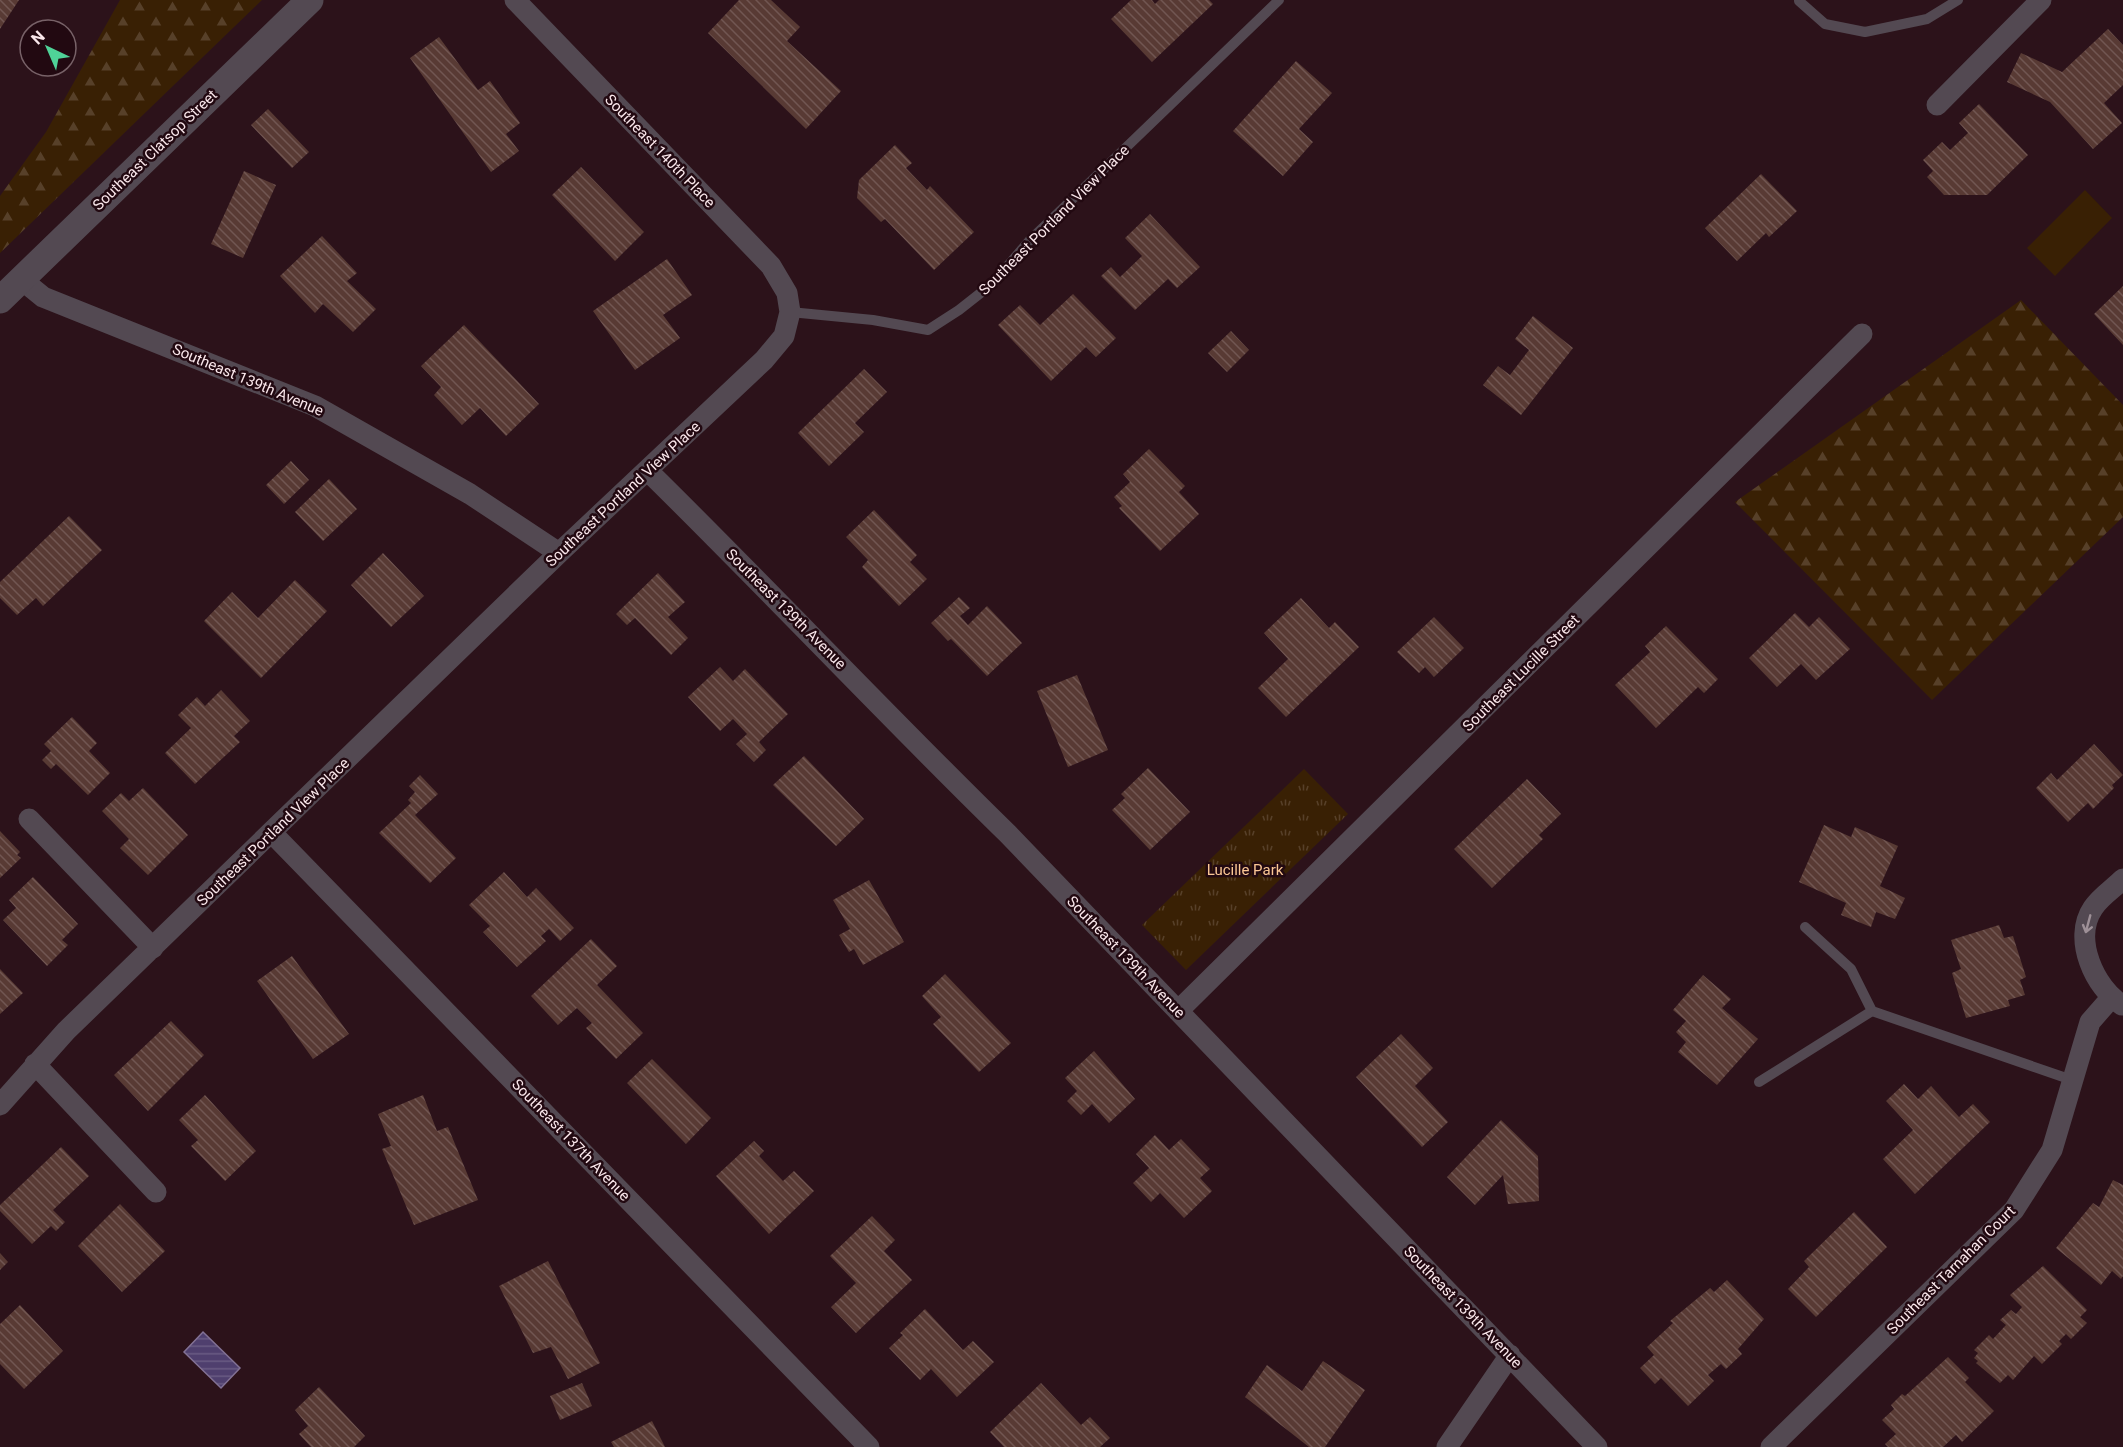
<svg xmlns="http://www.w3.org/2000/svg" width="2123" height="1447" font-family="Roboto,sans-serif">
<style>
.forest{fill:url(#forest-firs)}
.park{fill:url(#park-tufts)}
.pitch{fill:#392004}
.water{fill:url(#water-rules);stroke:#827194;stroke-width:1.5}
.building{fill:url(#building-back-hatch)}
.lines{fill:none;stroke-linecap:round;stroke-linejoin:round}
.service{stroke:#534952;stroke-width:10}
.minor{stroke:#534952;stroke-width:21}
.tertiary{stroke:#534952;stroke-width:27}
.oneway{stroke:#9e9097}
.labels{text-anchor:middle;stroke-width:5;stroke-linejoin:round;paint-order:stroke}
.street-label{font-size:15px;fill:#fae7eb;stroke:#220911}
.park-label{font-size:15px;fill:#fbc795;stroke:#220911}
</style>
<defs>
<pattern id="forest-firs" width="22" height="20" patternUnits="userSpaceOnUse" patternTransform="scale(1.5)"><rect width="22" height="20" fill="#392004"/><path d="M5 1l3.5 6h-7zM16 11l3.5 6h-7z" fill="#574029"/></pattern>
<pattern id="park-tufts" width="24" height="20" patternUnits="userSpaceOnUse" patternTransform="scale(1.5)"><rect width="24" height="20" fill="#392004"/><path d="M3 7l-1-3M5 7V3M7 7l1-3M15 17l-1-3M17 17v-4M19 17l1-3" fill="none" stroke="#574029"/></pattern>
<pattern id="water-rules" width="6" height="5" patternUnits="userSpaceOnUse" patternTransform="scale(1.5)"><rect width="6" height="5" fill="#4f3f6e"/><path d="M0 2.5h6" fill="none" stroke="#695b83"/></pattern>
<pattern id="building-back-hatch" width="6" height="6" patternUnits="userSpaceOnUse" patternTransform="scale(1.5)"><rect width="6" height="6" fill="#583a34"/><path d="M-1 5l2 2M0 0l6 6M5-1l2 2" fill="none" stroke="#715652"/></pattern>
</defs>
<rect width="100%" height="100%" fill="#2c121a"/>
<path class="forest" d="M120 0H262L0 253V196L46 132Z
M2021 300 2123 405V517L1932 700 1735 502Z"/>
<path class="park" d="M1304 769 1348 814 1186 970 1142 925Z"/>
<path class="pitch" d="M2085 190 2112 218 2055 276 2027 248Z"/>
<path class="water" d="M203 1332 240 1368 221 1388 184 1352Z"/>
<path class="building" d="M0 0H19L0 29Z
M739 0H771L800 27 787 41 841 91 806 129 708 33Z
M1131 0H1152L1155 4 1159 0H1209L1213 4 1152 62 1111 19Z
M2108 29 2123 45V85L2104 103 2122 123 2093 149 2050 102 2007 82 2021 53 2062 72Z
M439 37 478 90 490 81 520 123 506 134 519 151 491 172 410 58Z
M1296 61 1332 93 1299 129 1313 142 1283 176 1233 131Z
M1979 104 2028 155 1987 195H1944L1927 177 1933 171 1923 160 1942 142 1950 150 1968 133 1959 123Z
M268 109 309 152 292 168 251 125Z
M895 145 912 163 906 168 927 190 930 186 974 232 934 270 885 219 881 222 857 198 859 180Z
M581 167 644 232 615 261 552 195Z
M244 171 276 185 243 258 211 244Z
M1761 174 1797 211 1769 237 1766 233 1737 261 1705 228Z
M1150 214 1200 267 1177 288 1168 279 1135 310 1101 276 1111 267 1120 277 1142 256 1125 238Z
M322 236 357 273 347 281 376 309 353 332 323 304 315 313 280 276Z
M667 259 692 295 663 315 680 338 635 370 593 311Z
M2123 286V345L2094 314Z
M1073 294 1116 338 1096 357 1086 347 1051 381 998 325 1020 305 1040 325Z
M1533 316 1573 348 1521 415 1483 385 1498 366 1510 375 1529 350 1515 339Z
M464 325 539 404 506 436 480 408 462 425 434 395 441 387 421 366Z
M1231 331 1249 350 1227 372 1208 353Z
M864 369 887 392 855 423 864 432 829 466 798 433Z
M1149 449 1185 486 1179 492 1199 514 1160 551 1119 508 1122 506 1114 497 1130 482 1123 474Z
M291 461 309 480 284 504 266 485Z
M329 479 357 509 323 541 295 512Z
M874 510 917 555 910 562 927 579 899 606 862 567 868 560 846 537Z
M69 516 102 550 43 606 36 598 17 615 0 598V582Z
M383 553 424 596 391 627 351 585Z
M658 573 685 602 668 617 688 638 671 655 635 618 627 625 616 614Z
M295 580 327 611 261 678 204 621 232 592 258 618Z
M959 597 970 608 960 616 968 625 987 606 1022 643 987 676 951 639 948 641 931 623Z
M1301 598 1329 628 1335 622 1359 647 1286 717 1258 688 1288 659 1264 633Z
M1795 613 1809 627 1819 617 1850 649 1816 680 1801 664 1777 687 1749 658Z
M1434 617 1464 648 1434 677 1425 667 1419 673 1397 652Z
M1666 626 1718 679 1704 693 1698 687 1656 728 1615 685 1650 652 1645 646Z
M720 667 733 681 745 669 788 714 759 742 766 750 754 762 736 744 747 734 733 719 720 731 688 697Z
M1077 675 1108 750 1068 767 1037 691Z
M221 690 250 721 234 736 240 742 195 784 165 753 191 728 178 715 197 697 205 706Z
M72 717 97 743 89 751 110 773 88 795 56 764 51 769 42 760 51 751 44 744Z
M2094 744 2123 775 2112 785 2114 788 2093 809 2088 803 2068 822 2036 788 2051 773 2057 780Z
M804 756 864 819 836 846 773 785Z
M1148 768 1190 812 1150 850 1112 810 1125 798 1121 794Z
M420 775 438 794 415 815 456 858 430 883 379 833 411 803 408 800 415 792 409 786Z
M1527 779 1561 814 1539 835 1543 839 1492 888 1454 849Z
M143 788 188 835 148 875 120 848 129 839 102 811 121 793 129 801Z
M1824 825 1851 837 1855 827 1898 846 1880 886 1905 898 1895 919 1876 912 1871 927 1841 915 1846 903 1799 882Z
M0 831 20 852 17 855 21 858 0 878Z
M504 872 527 897 536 888 574 928 560 941 549 929 541 936 546 941 517 967 483 932 490 926 469 905Z
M33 877 78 924 62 940 68 945 47 966 3 920 16 908 9 900Z
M869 880 904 942 863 965 854 949 849 952 839 935 850 929 833 900Z
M1999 925 2004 938 2013 936 2026 977 2020 980 2025 995 2008 1000 2010 1006 1966 1018 1952 973 1961 969 1951 940Z
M591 939 617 966 597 985 643 1033 616 1059 586 1028 592 1023 577 1008 558 1025 531 996Z
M292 956 349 1034 313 1059 257 981Z
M0 969 23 993 0 1014Z
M945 974 1011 1043 979 1072 933 1024 941 1017 922 996Z
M1703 975 1731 999 1722 1008 1758 1039 1717 1085 1678 1052 1686 1042 1676 1032 1686 1021 1673 1010Z
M171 1021 204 1055 148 1111 114 1075Z
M1401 1034 1433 1068 1415 1086 1448 1122 1422 1147 1356 1077Z
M1094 1051 1135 1099 1109 1123 1092 1104 1081 1115 1067 1101 1077 1091 1065 1078Z
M652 1059 711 1118 686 1144 627 1083Z
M1904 1084 1918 1099 1931 1086 1959 1117 1973 1104 1990 1122 1915 1194 1883 1159 1913 1130 1886 1101Z
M205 1095 256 1151 225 1181 191 1146 198 1140 179 1120Z
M423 1095 437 1131 448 1127 478 1200 414 1225 382 1149 391 1146 378 1114Z
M1501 1120 1538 1156 1539 1201 1508 1204 1503 1175 1475 1205 1447 1177Z
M1155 1135 1169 1150 1181 1139 1210 1169 1200 1178 1212 1191 1184 1218 1160 1193 1151 1202 1133 1183 1149 1168 1136 1154Z
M754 1141 764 1151 759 1156 783 1181 794 1171 814 1191 769 1234 716 1176Z
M61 1147 89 1176 53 1210 65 1222 56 1231 51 1226 32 1244 0 1211V1205Z
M2113 1180 2123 1185V1276L2121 1279 2112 1271 2101 1285 2056 1248 2093 1203 2099 1207Z
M120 1204 165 1251 122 1292 78 1246Z
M1854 1212 1887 1247 1816 1317 1788 1289 1809 1267 1804 1261Z
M872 1216 895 1240 884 1251 912 1280 856 1333 831 1307 856 1283 830 1256Z
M0 1253 8 1262 0 1270Z
M548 1261 600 1363 568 1379 551 1347 533 1353 499 1286Z
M2043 1266 2087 1310 2080 1317 2087 1323 2071 1339 2066 1334 2059 1341 2062 1344 2042 1364 2034 1356 2013 1380 2008 1375 2000 1383 1976 1363 1978 1361 1974 1358 1978 1353 1974 1350 1989 1335 1993 1339 2006 1325 2000 1320 2011 1310 2016 1314 2022 1307 2010 1295Z
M1727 1280 1764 1319 1738 1349 1742 1354 1726 1369 1721 1364 1708 1375 1714 1381 1688 1406 1661 1378 1655 1384 1640 1368 1654 1355 1647 1347 1673 1323 1670 1321 1710 1288 1714 1292Z
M20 1305 63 1351 24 1389 0 1364V1324Z
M925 1309 963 1350 973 1341 994 1362 957 1397 931 1369 920 1380 889 1348 903 1335 900 1333Z
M1948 1357 1969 1378 1965 1382 1994 1411 1962 1442 1956 1435 1943 1447H1888L1885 1444 1896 1434 1882 1420 1894 1409 1891 1405 1902 1394 1905 1396Z
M1323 1361 1365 1390 1325 1447H1309L1245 1397 1267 1365 1302 1391Z
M582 1383 592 1406 560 1420 550 1396Z
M1041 1383 1081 1425 1090 1417 1110 1438 1100 1447H1004L990 1432Z
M319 1387 365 1436 354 1447H311L299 1434 308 1426 295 1410Z
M652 1421 665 1447H614L611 1442Z"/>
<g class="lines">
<path class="service" d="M1799 1 1825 24 1865 32 1927 19 1958 0
M790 312 873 320 928 330 959 310 992 284 1030 240 1279 0
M1805 927 1851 969 1872 1011
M1759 1082 1872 1011 2072 1080"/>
<path class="minor" d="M1937 105 2041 0
M21 279 43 297 315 406 470 494 559 553
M649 472C770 591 886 715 1008 834L1597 1447
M29 819 153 948
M272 833 869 1447
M2122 1005C2095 988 2072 939 2093 908 2100 897 2114 888 2123 879
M1178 1011 1862 334
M35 1064 156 1192
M0 1105 66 1031 559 553 764 360 784 336 790 312 787 293 771 266 515 0
M1447 1447 1510 1355
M1771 1447 2014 1210 2052 1150 2090 1022 2111 998"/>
<path class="tertiary" d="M0 300 310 0"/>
</g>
<defs><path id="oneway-shaft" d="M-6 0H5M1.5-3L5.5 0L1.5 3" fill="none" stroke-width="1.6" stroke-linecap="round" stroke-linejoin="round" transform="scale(1.5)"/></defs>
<use class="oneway" href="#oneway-shaft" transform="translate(2088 924) rotate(105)"/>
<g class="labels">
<g class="street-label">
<text transform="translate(155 150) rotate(-44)" y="5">Southeast Clatsop Street</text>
<text transform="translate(660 151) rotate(46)" y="5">Southeast 140th Place</text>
<text transform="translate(1054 220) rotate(-45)" y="5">Southeast Portland View Place</text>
<text transform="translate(248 380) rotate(23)" y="5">Southeast 139th Avenue</text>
<text transform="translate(623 494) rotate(-43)" y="5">Southeast Portland View Place</text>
<text transform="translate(786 609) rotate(45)" y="5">Southeast 139th Avenue</text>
<text transform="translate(1521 673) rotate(-45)" y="5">Southeast Lucille Street</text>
<text transform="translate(273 832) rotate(-44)" y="5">Southeast Portland View Place</text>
<text transform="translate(1126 957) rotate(46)" y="5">Southeast 139th Avenue</text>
<text transform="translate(571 1140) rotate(46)" y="5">Southeast 137th Avenue</text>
<text transform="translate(1951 1270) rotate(-45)" y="5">Southeast Tarnahan Court</text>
<text transform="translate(1463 1307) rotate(46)" y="5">Southeast 139th Avenue</text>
</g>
<g class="park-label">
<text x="1245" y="875">Lucille Park</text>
</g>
</g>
<g transform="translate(48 48) rotate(316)"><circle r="28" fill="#220911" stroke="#786268" stroke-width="1.5"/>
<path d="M0-4.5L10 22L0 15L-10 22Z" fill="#4fd398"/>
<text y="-9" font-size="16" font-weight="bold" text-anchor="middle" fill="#fae7eb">N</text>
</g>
</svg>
